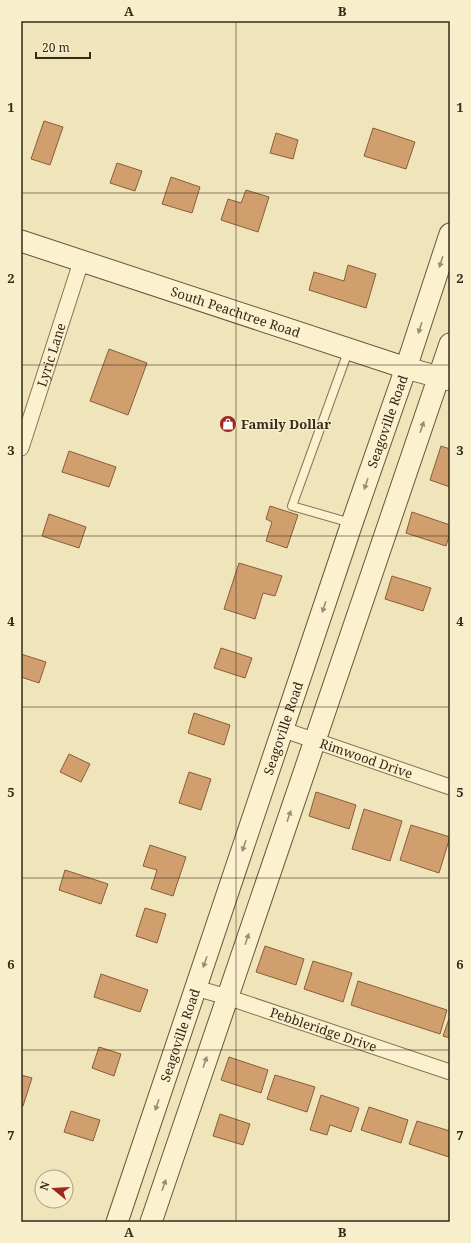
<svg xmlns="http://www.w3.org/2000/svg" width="471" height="1243" font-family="'Noto Serif',serif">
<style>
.building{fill:#d19f6e;stroke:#895e39}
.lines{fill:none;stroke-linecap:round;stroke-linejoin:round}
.service-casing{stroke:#887454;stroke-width:10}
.minor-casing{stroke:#887454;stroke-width:17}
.secondary-casing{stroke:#6a5538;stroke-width:23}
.service{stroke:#fbf1cf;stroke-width:8}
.minor{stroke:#fbf1cf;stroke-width:15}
.secondary{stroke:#fbf1cf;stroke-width:21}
.oneway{fill:#988e74}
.grid{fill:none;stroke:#362a1a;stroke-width:1;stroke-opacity:0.55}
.labels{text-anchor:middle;stroke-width:3;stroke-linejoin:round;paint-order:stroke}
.street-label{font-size:13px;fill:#362a1a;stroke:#f7eecb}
.poi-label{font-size:13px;font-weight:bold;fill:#362a1a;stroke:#f7eecb;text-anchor:start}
.neatline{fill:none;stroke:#362a1a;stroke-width:1.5}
.grid-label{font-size:13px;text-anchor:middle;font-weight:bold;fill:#362a1a}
</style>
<rect width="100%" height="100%" fill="#f0e4bb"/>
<path class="building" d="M44 121 63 127 50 165 31 159Z
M373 128 415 142 406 169 364 156Z
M276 133 298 140 293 159 270 153Z
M117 163 142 171 135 191 110 183Z
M171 177 200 187 192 213 162 204Z
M246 190 269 197 258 232 221 220 228 199 241 203Z
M348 265 376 274 366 308 309 290 314 272 344 281Z
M109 349 147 363 128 415 90 401Z
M441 446 450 449V487L430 480Z
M69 451 116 467 109 487 62 472Z
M270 506 298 515 287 548 266 541 272 522 266 519Z
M412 512 450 525V533L446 546 406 533Z
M49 514 86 527 79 548 42 536Z
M239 563 282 576 275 596 263 593 255 619 224 609Z
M392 576 431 588 423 611 385 599Z
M221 648 252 658 245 678 214 668Z
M21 654 46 662 39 683 21 677Z
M194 713 230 725 224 745 188 733Z
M69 754 90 764 81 782 60 772Z
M189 772 211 779 201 810 179 803Z
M316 792 356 805 349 829 309 816Z
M364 809 402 821 390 861 352 849Z
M411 825 450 837 439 873 400 860Z
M150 845 186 857 173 896 151 889 157 870 143 866Z
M65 870 108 884 101 904 59 890Z
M145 908 166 914 157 943 136 936Z
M265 946 304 959 296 985 256 972Z
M313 961 352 973 343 1002 304 989Z
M101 974 148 990 140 1012 94 997Z
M358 981 447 1010 440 1034 351 1005Z
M450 1016V1038L443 1036Z
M99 1047 121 1054 114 1076 92 1068Z
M229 1057 268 1070 261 1093 221 1080Z
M21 1075 32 1078 23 1106 21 1105Z
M275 1075 315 1087 307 1112 267 1099Z
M321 1095 359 1108 351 1132 330 1125 327 1135 310 1130Z
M369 1107 408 1120 401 1143 361 1130Z
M71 1111 100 1120 93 1141 64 1132Z
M220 1114 250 1124 243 1145 213 1136Z
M417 1121 450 1131 449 1157 409 1144Z"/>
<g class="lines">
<g class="service-casing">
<path id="service" d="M349 349 292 506 351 523"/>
</g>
<g class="minor-casing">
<g id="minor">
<path id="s1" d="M21 448 81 262"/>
<path id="s2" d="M284 730 450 787"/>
<path id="s3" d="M196 988 227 997 450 1072"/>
</g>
</g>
<g class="secondary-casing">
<g id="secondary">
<path id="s4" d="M21 241 406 368 450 380"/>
<path id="s5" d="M117 1222 352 523 406 368 450 234"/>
<path d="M151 1222 450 344"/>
</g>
</g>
<use href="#service" class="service"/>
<use href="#minor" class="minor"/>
<use href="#secondary" class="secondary"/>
</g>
<defs><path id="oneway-solid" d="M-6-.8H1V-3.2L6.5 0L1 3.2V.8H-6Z"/></defs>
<g class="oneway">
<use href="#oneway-solid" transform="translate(441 262) rotate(108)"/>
<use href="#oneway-solid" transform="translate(420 328) rotate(108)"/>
<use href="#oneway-solid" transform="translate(422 427) rotate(-71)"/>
<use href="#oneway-solid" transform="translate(366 484) rotate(109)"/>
<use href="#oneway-solid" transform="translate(324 607) rotate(108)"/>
<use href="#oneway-solid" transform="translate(289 816) rotate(-71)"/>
<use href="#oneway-solid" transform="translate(244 846) rotate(109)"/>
<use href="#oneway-solid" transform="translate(247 939) rotate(-71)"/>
<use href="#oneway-solid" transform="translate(205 962) rotate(109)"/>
<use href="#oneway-solid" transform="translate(205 1062) rotate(-71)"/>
<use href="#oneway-solid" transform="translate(157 1105) rotate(109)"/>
<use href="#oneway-solid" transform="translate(164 1185) rotate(-71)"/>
</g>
<path class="grid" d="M236 21V1222M21 193H450M21 365H450M21 536H450M21 707H450M21 878H450M21 1050H450"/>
<defs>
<g id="shop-disc" transform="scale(0.9)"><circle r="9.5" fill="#9b2921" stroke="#f7eecb"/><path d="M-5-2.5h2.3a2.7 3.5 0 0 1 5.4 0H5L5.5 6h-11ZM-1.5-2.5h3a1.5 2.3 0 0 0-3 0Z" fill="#fff"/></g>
</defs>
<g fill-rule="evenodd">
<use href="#shop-disc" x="228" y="424"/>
</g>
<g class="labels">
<g class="street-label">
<text dy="5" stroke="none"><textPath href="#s4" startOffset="226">South Peachtree Road</textPath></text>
<text dy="5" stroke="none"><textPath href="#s1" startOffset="98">Lyric Lane</textPath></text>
<text dy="5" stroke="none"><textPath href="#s5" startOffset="845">Seagoville Road</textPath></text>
<text dy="5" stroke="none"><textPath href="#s5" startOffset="521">Seagoville Road</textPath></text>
<text dy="5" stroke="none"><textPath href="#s2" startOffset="87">Rimwood Drive</textPath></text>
<text dy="5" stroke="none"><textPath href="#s3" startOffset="134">Pebbleridge Drive</textPath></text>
<text dy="5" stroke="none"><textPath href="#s5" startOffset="197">Seagoville Road</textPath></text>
</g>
<g class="poi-label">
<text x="241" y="429">Family Dollar</text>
</g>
</g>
<rect width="471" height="1243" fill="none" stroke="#f7eecb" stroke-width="44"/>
<g transform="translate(54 1189) rotate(288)"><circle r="19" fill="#f7eecb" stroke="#aaa084"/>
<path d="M0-3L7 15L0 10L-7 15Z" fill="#9b2921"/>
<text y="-6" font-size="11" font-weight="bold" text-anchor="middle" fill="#362a1a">N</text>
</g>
<path d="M36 52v6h54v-6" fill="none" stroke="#362a1a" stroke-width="2"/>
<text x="42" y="52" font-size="12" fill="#362a1a" stroke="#f7eecb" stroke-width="3" paint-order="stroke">20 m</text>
<rect x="22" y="22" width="427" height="1199" class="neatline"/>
<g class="grid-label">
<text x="129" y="16">A</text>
<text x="342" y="16">B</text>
<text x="11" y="112">1</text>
<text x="460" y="112">1</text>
<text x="11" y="283">2</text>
<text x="460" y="283">2</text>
<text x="11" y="455">3</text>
<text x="460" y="455">3</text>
<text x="11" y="626">4</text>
<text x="460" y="626">4</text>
<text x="11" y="797">5</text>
<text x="460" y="797">5</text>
<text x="11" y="969">6</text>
<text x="460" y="969">6</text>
<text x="11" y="1140">7</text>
<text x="460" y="1140">7</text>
<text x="129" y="1237">A</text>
<text x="342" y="1237">B</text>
</g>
</svg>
